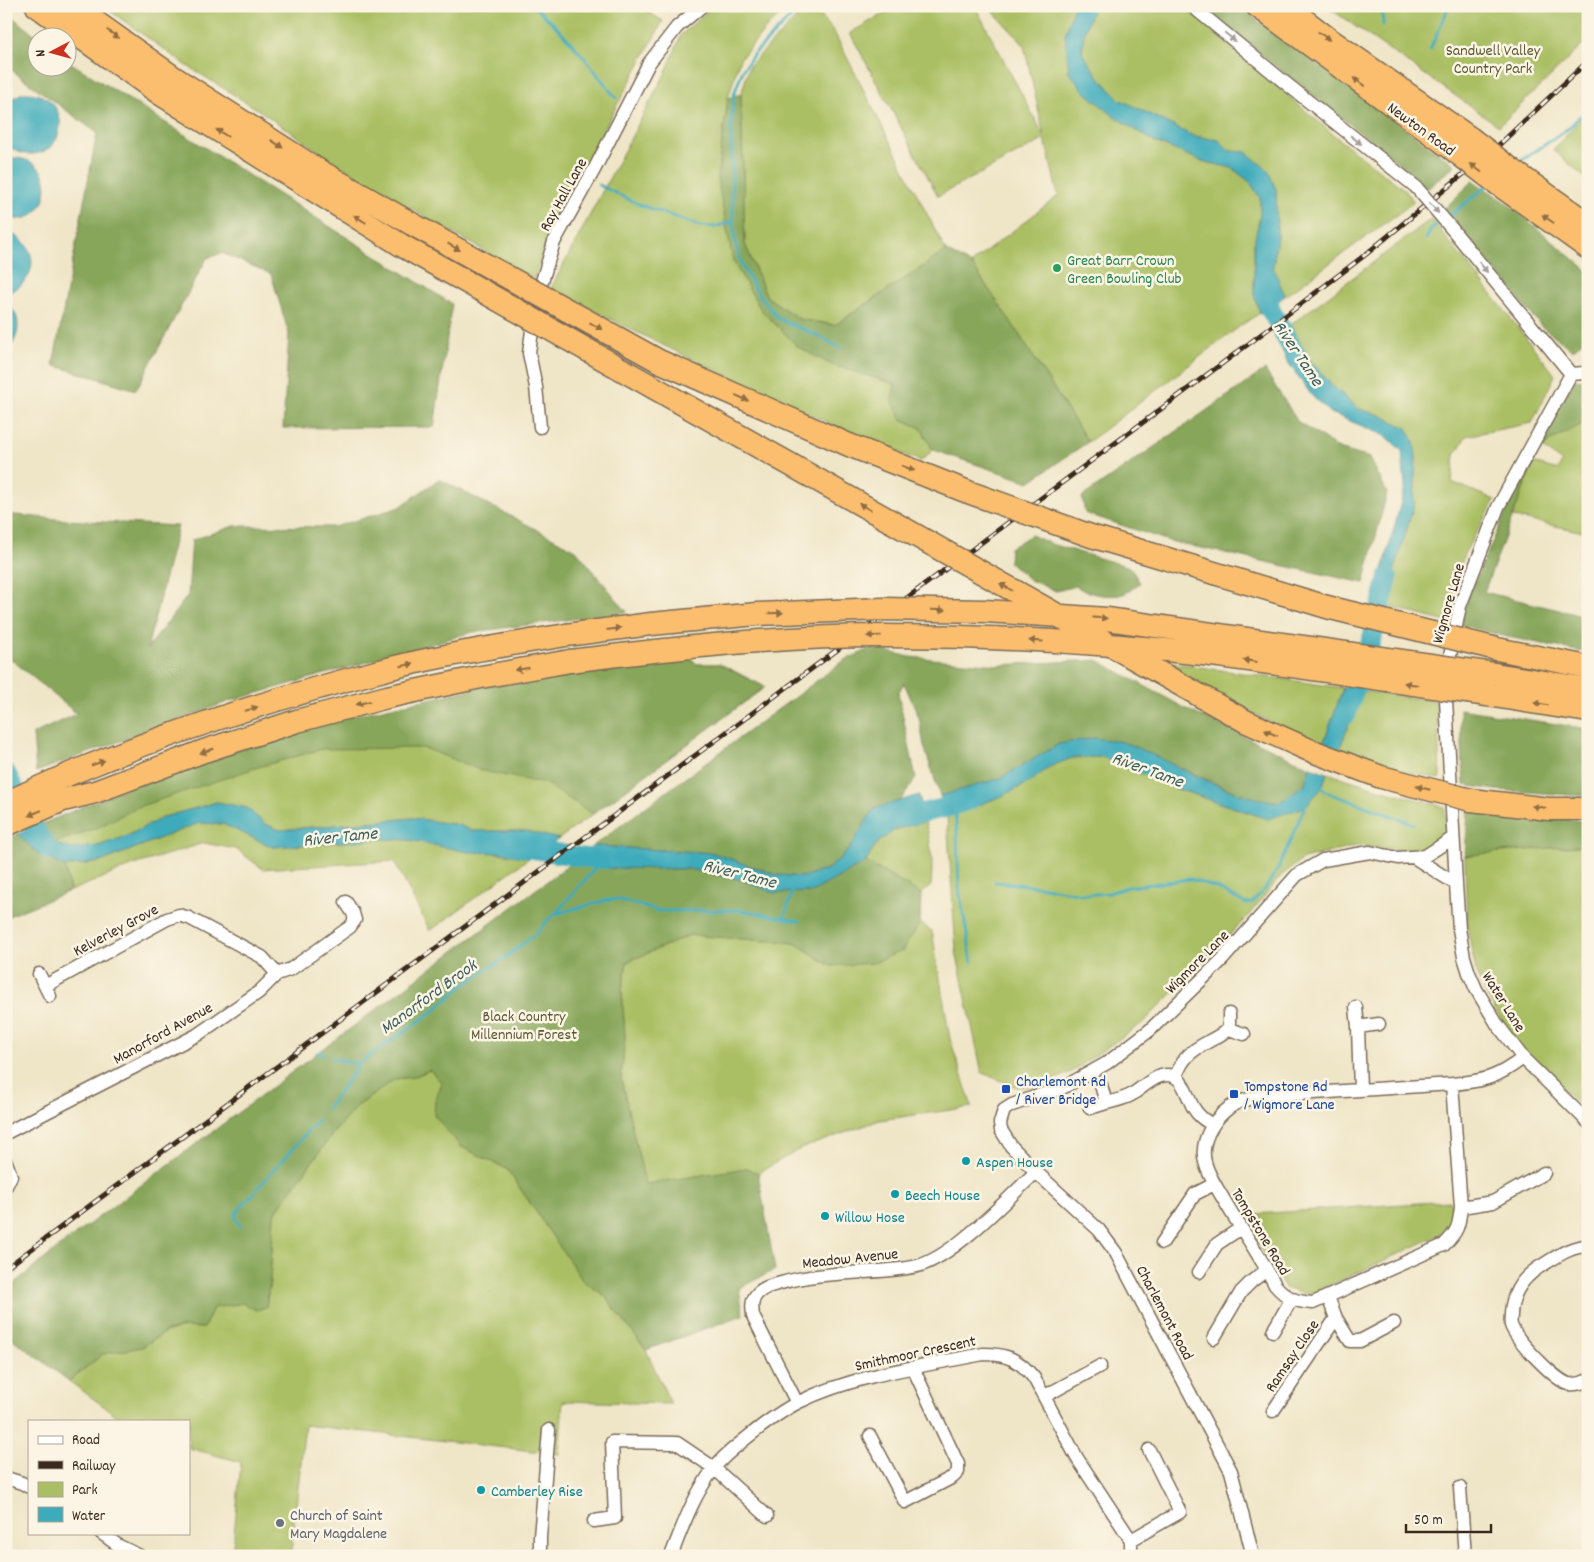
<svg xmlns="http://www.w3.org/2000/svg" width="1594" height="1562" font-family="Dekko,sans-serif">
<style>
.green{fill:#aabf64;stroke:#727441}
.forest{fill:#87a65a;stroke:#61683c}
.water{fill:#3dabbb;stroke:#3c6a6c}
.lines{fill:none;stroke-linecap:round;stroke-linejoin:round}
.stream{stroke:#3dabbb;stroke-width:3}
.river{stroke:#3dabbb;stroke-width:20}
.street-casing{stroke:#7a6b59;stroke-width:15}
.highway-casing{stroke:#7a6b59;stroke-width:25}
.street{stroke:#fff;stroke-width:12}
.highway{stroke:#fabe6e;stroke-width:22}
.rail-casing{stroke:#3b2a1e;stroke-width:5}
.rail{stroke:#fcf5e5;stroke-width:3;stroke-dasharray:9;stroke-linecap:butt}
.street-bridge-casing{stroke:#7a6b59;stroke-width:15;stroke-linecap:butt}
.highway-bridge-casing{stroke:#7a6b59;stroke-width:25;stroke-linecap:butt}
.street-bridge{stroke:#fff;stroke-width:12}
.highway-bridge{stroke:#fabe6e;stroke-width:22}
.oneway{fill:#916d42}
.oneway2{fill:#a79f9a}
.leisure-dot{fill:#2e9e5b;stroke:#fcf5e5;stroke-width:2}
.transit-dot{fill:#1a4fb4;stroke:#fcf5e5;stroke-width:2}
.culture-dot{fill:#0f9aa8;stroke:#fcf5e5;stroke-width:2}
.worship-dot{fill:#6b7280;stroke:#fcf5e5;stroke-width:2}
.labels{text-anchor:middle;stroke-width:5;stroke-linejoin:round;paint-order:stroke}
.park-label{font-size:16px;fill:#5c5733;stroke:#fcf5e5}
.street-label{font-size:16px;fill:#3b2a1e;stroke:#fcf5e5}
.leisure-label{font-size:16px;fill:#27864d;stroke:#fcf5e5;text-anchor:start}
.transit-label{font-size:16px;fill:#164399;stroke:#fcf5e5;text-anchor:start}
.culture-label{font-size:16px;fill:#0d838f;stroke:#fcf5e5;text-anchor:start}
.worship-label{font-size:16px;fill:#5b616d;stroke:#fcf5e5;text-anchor:start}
.water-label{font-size:18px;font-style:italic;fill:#3c5e5d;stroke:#fcf5e5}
</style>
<rect width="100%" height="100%" fill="#fcf5e5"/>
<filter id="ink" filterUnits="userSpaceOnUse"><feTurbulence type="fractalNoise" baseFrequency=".02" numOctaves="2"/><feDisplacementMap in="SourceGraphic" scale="10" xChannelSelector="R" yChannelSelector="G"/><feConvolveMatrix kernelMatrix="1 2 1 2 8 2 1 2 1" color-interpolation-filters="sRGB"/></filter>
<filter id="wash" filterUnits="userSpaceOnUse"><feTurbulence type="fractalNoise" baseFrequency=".0096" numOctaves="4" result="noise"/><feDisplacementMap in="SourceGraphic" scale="20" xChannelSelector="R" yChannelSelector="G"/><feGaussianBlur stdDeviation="1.12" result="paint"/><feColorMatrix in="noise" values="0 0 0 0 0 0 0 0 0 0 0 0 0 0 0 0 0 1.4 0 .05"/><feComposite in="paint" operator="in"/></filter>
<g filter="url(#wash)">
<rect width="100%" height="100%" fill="#efe5c7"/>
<path class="green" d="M103 6H637L663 21 553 223 534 279 420 214 338 164 257 109 186 65Z
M713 6H790L770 24 740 59 728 98 717 178 761 310 877 378 896 385 901 419 921 428 933 450 921 461C859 438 798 409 738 381 675 351 612 321 551 288L666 72 681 35Z
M808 6H813L834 32 946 251 835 325 799 319 767 297 745 244 741 94 750 65Z
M897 6H975L1044 136 1024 45 988 6H1074L1065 35 1085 92 1115 117 1155 142 1202 161 1232 168 1250 182 1260 198V215L1254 244V295L1260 313 1243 324 1088 442 1011 322 972 265 974 261 1058 196 1045 139 938 196 850 33Z
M1094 6H1183L1341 141 1405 190 1414 202 1285 296 1273 268 1277 236 1276 189 1246 152 1230 151 1219 140 1193 136 1119 99 1098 76 1082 53 1084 33Z
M1326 6H1588V40L1499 126Z
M1588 111V180L1553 150Z
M1431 219 1497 301 1555 375 1532 423 1466 436 1455 455 1452 482 1495 500 1464 554 1446 622 1384 605 1414 505 1416 456 1380 415 1359 409 1337 390 1312 363 1290 325Z
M1588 421V533L1513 517 1533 463 1558 470 1562 462 1543 448 1550 441Z
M688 656 697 664H720L765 687 559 839 526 831H472L459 825 413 818 280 830 265 824 247 808 217 802 164 817 127 836 98 846 72 849 54 843 40 825 167 771Z
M1153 660 1343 688 1323 745 1285 730Z
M1362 691 1437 701 1440 779 1384 766 1339 750Z
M1102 757 1180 790 1268 819 1322 788 1327 773 1379 789 1445 807V837L1419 851 1356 846 1303 859 1282 875 1247 917 1144 1022 1071 1072 1036 1088 1017 1087 982 1073 956 951 947 817 1002 796 1030 782 1049 767 1072 758Z
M925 822C932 845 933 862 931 886L921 894 866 862C882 832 893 829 925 822Z
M199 823 223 824 273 847 379 839 410 840 529 858 430 931 394 861 263 869 236 849 204 843 134 865 70 891 65 867 100 862Z
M1588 845V1111L1549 1078 1515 1043 1494 1008 1477 975 1467 927 1465 856 1488 853Z
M920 923 932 931 950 1039 972 1107 880 1120 800 1149 758 1173 747 1168 645 1185 621 1078 625 1037 622 991 627 962 690 935 795 943 831 966 902 951Z
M430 1070 442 1083 435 1101 460 1146 507 1169 583 1281 605 1296 646 1350 671 1404 563 1401 559 1454 305 1425 292 1543 293 1556H232L241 1462 189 1448V1421H124L69 1381 103 1354 142 1347 166 1332 183 1327 204 1328 213 1308 243 1303 256 1310 266 1307 270 1281 274 1214 334 1132 355 1108 395 1079 413 1077Z
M1449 1201 1455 1210 1452 1224 1439 1235 1312 1294H1305L1285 1288 1240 1215Z"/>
<path class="forest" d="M1202 6H1238L1455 165 1427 189 1408 170 1226 27Z
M6 12 38 37V68H68V61L452 304 434 427 283 428 289 334 271 274 222 253 207 258 136 390 53 365 97 133 6 66Z
M741 94 745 244 767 297 799 319 835 325 946 251 972 265 1011 322 1088 442 1029 482 933 450 921 428 901 419 892 400 895 384 832 365 798 347 761 310 733 261 717 178 728 98Z
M1473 181 1506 202 1588 271V336L1573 350 1541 326 1444 209Z
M1265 370 1298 422 1339 449 1370 458 1387 493 1364 583 1169 541 1085 513 1082 497Z
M1588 379V421L1550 441 1543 448 1540 444 1574 380Z
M1533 463 1484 592 1588 617V653L1508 637 1461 625 1469 595 1482 565 1519 483Z
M439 479 576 550 627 612 473 632 230 701 36 772 33 734 77 714 6 655V514L66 520 178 526 147 649 188 595 192 540 234 526 334 527 400 507Z
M1031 535 1054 545 1130 567 1140 583C1135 586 1128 593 1123 594 1110 598 1086 594 1076 586L1056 591 1030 580 1009 562 1010 548Z
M872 648 910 657 998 665 1097 660 1192 712 1310 767 1305 784 1280 802 1259 800 1235 792 1126 744H1059L1001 778 940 796 924 746 919 717 904 683 898 693 916 778 900 801 874 809 848 851 828 869 803 877 777 875 713 853 593 846 845 660Z
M688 656 697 664H720L765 687 593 814 546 784 483 771 424 748 322 749 255 768 135 808 99 827 54 843 40 825 167 771 287 730 561 670Z
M1460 709 1588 729V796L1496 790 1464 785Z
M1468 811 1494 815 1588 821V845L1488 853 1465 856Z
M18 834 37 853 65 867 70 891 6 917V840Z
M866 862 921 894 920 923 902 951 873 963 831 966 795 943 690 935 627 962 622 991 625 1037 621 1078 645 1184 747 1168 758 1173 775 1270 739 1288 743 1315 646 1350 605 1296 583 1281 507 1169 460 1146 434 1115 435 1101 442 1083 430 1070 413 1077 395 1079 355 1108 334 1132 274 1214 270 1281 266 1307 257 1310 243 1303 213 1308 204 1328 183 1327 166 1331 142 1347 103 1354 69 1381 6 1334V1290L68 1240 570 864 603 868 689 869 742 880 775 893 812 892Z"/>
<path class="water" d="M1074 6H1094L1084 33 1082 53 1098 76 1119 99 1193 136 1219 140 1230 151 1246 152 1268 170 1276 189 1277 236 1273 267 1285 296 1260 313 1254 295V244L1260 215V198L1250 182 1232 168 1202 161 1155 142 1115 117 1085 92 1069 72 1065 35Z
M22 93C73 90 70 155 30 154 20 154 12 150 6 143V104L13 98Z
M8 158C66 154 51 233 6 217V159Z
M6 232C41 242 40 283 6 293Z
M6 303C23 314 21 339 6 351Z
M1290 325 1312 363 1337 390 1359 409 1380 415 1407 428 1414 441 1416 456 1414 505 1384 605 1374 603 1405 487 1402 451 1386 436 1331 413 1313 397 1287 361 1275 335Z
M1343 688 1362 691 1339 750 1323 745Z
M1094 738C1105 740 1118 740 1128 744 1178 764 1225 797 1280 802L1305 784 1310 767 1327 773 1322 788 1305 807 1268 819 1181 790 1102 757 1072 758 1049 767 1030 782 1002 796 947 817 940 796 1001 778 1059 744Z
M919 795 925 822 896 829 875 845 866 862 812 892 775 893 742 880 689 869 603 868 570 864 593 846 713 853 777 875 803 877 828 869 848 851 874 809Z
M217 802 247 808 265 824 280 830 413 818 459 825 472 831H526L559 839 529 858 506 853 468 852 410 840 379 839 273 847 223 824 199 823 100 862 65 867 37 853 18 834 40 825 54 843 72 849 98 846 127 836 164 817Z"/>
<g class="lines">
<path class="stream" d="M533 6C566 32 590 65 616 98
M1382 6 1383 25
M1430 50 1449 6
M1518 163 1569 128 1588 108
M599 185 638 204 700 226 714 227 733 222 731 124 734 94 743 70 753 55 802 6
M1447 218 1487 186
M733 222 736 245 742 266 758 293 779 319 816 335 841 348
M1426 239 1431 229 1442 221
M6 698 8 694
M1321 786C1326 793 1335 796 1343 798L1414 824
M955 814 957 833 959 889 972 962
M995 882 1044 887 1082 894H1094L1109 893 1128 887 1190 879 1217 888 1246 904 1252 903 1265 889 1278 869 1306 804
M555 914 599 864
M784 918 793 890
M317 1053 324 1054
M333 1058 359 1065
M327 1109 361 1062 431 1013 461 987 506 957 538 932 545 923 555 914 604 901 617 899 659 911 739 910 800 921
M241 1227C237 1221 234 1219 237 1212L318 1120"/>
<path class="river" d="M1267 279 1270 309 1295 353
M1346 715 1373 635 1388 578
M6 773 38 835 49 850
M897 818 945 808 970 800
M516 846 586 858 606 859"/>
</g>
</g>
<g filter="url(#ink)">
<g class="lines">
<g class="street-casing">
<path id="street" d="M1192 6 1283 81 1416 187
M1452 229 1571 374
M1588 375 1584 373 1571 374 1498 507 1460 606 1445 681 1456 884 1459 929 1464 957 1469 973 1476 989 1497 1024 1523 1058 1588 1122
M540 427 536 387 529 353 536 301 554 242 595 168 649 63 677 27 702 6
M1415 858 1456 884
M39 974 50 996
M45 986 167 919 179 915 189 918 262 957 277 974
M1356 1007 1358 1027 1360 1090
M1229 1014V1029
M1358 1027 1379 1024
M1176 1077C1185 1047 1206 1046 1229 1029L1244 1034
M1452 1084 1461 1207C1459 1226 1458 1231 1444 1245L1313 1303C1296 1302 1286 1298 1275 1285 1260 1255 1240 1228 1224 1200 1217 1188 1208 1175 1205 1162 1199 1139 1217 1113 1237 1103 1246 1099 1257 1097 1267 1096L1452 1084C1484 1081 1497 1078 1523 1058
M1101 1085 1106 1103C1114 1101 1124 1099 1131 1095 1141 1089 1150 1079 1161 1076 1183 1070 1185 1093 1193 1107 1198 1116 1204 1120 1213 1125
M1090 1108 1106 1103
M6 1133 197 1035 259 992 277 974 291 969 350 927 355 920 353 913 346 902
M6 1162 11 1176 6 1186
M1461 1207 1493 1202 1544 1173
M1162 1243 1195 1194 1214 1184
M1588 1246C1572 1246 1559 1255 1546 1263 1526 1274 1512 1290 1511 1314 1511 1317 1510 1322 1511 1325 1515 1339 1556 1381 1569 1384 1575 1385 1583 1383 1588 1380
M1199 1272 1217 1244 1241 1228
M1328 1297 1336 1318 1350 1341H1360L1394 1323
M1273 1331 1291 1300
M1214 1338 1241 1292 1252 1281 1267 1270
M1045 1396 1100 1366
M797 1403 753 1316C752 1308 751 1300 757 1294 763 1287 773 1285 781 1283 808 1275 836 1274 864 1272 883 1271 903 1270 921 1265 957 1253 1007 1199 1036 1172
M1273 1411 1336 1318
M870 1436 905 1502 953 1477 958 1472V1464L913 1368
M6 1478 22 1483 29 1487
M1460 1488 1465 1556
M594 1521 615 1518 612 1442 677 1443 714 1468 767 1516
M101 1533 119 1546 140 1556
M1131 1540 1180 1512 1149 1450
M540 1556V1537L549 1430
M671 1556C683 1525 694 1494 715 1467 724 1455 737 1446 749 1436 764 1424 781 1411 799 1402 854 1375 923 1366 983 1354 1006 1354 1019 1359 1034 1378L1077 1458 1131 1540V1556
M1253 1556 1231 1471 1116 1253 1099 1230 1036 1172 1011 1146 1001 1130 1000 1123 1004 1110 1012 1105 1064 1087 1107 1063 1150 1030 1222 960 1297 875 1323 860 1370 852 1398 858 1425 856 1453 838"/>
</g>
<g class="highway-casing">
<path id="highway" d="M37 6 162 95 401 245
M73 6 173 77 318 170 412 224
M1257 6 1455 151
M1286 6 1326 37 1470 138
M1512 170 1588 224
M1498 184 1588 248
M1497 649 1588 667
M1494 674 1588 689
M1494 696 1588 711
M1471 800 1549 809H1588
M6 803C28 793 50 782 72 773 170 732 273 699 376 672 438 655 502 646 566 635
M6 825 63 800 95 792 204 751 297 721 387 697 481 677 570 661"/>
</g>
<use href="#street" class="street"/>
<use href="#highway" class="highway"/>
<g class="rail-casing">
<path id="rail" d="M6 1268 1251 342 1365 255 1501 143 1588 61"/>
</g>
<use href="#rail" class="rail"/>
<g class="street-bridge-casing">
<path id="street-bridge" d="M1416 187 1452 229"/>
</g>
<g class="highway-bridge-casing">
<path id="highway-bridge" d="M1470 138 1512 170
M1455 151 1498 184
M412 224 659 361 849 445 968 492 1091 536 1327 607 1497 649
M401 245 1245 721 1307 749 1381 777 1471 800
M566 635 651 624 757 614 883 609 985 611 1107 619 1494 674
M570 661C675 648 780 636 886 636 991 636 1098 642 1203 654 1300 666 1397 682 1494 696"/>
</g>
<use href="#street-bridge" class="street-bridge"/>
<use href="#highway-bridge" class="highway-bridge"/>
</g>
<defs><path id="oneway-solid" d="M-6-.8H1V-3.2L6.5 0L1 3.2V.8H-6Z" transform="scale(1.25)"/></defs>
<g class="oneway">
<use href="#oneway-solid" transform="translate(113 34) rotate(35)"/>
<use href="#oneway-solid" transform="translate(1324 36) rotate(36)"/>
<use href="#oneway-solid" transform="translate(1359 82) rotate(-144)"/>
<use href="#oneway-solid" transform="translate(222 133) rotate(-148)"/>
<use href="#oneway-solid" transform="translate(277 144) rotate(33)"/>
<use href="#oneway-solid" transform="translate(1476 168) rotate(-143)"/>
<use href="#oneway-solid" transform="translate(360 219) rotate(-148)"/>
<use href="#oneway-solid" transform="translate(1548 219) rotate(-145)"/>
<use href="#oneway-solid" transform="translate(454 247) rotate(29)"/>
<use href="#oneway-solid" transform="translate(596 326) rotate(29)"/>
<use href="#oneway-solid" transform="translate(742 398) rotate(24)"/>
<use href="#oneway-solid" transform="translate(908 468) rotate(21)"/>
<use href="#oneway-solid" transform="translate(865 507) rotate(-150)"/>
<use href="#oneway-solid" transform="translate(1006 587) rotate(-150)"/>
<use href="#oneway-solid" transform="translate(938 610) rotate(1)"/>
<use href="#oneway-solid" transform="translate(776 613) rotate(-2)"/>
<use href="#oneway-solid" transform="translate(1100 618) rotate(4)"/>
<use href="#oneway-solid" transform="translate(614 629) rotate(-8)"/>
<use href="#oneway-solid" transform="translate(874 636) rotate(178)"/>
<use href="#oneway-solid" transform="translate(1036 641) rotate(-176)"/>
<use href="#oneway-solid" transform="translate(1250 661) rotate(-172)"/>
<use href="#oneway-solid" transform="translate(407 665) rotate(-12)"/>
<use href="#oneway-solid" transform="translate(522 669) rotate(170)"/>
<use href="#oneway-solid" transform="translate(1411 684) rotate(-172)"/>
<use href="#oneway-solid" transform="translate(363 703) rotate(165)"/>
<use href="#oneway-solid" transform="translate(1541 704) rotate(-171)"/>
<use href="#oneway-solid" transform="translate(251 709) rotate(-18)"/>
<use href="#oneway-solid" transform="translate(1271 733) rotate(-156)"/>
<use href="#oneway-solid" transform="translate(207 751) rotate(161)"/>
<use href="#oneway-solid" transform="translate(98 763) rotate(-21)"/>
<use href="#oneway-solid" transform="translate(1423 788) rotate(-166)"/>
<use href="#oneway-solid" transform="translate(1539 807) rotate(-173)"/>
<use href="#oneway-solid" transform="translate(35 813) rotate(157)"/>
</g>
<g class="oneway2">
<use href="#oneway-solid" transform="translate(1230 37) rotate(40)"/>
<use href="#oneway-solid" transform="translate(1356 140) rotate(38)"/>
<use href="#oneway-solid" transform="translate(1434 208) rotate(49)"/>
<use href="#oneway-solid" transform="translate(1483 267) rotate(51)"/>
</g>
</g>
<circle class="leisure-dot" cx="1057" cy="268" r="5"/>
<g class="transit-dot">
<rect x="1001" y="1084" width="10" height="10" rx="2.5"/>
<rect x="1229" y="1089" width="10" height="10" rx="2.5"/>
</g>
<g class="culture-dot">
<circle cx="966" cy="1161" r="5"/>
<circle cx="895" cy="1194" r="5"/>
<circle cx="825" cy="1216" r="5"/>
<circle cx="481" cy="1490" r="5"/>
</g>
<circle class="worship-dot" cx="280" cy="1523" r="5"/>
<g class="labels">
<g class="park-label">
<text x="1493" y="55">Sandwell Valley<tspan x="1493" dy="18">Country Park</tspan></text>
<text x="524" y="1021">Black Country<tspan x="524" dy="18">Millennium Forest</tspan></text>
</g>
<g class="street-label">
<text transform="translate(1422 128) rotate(36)" y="6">Newton Road</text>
<text transform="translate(562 194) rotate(-61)" y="6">Ray Hall Lane</text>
<text transform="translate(1447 603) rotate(-74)" y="6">Wigmore Lane</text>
<text transform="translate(115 929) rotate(-28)" y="6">Kelverley Grove</text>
<text transform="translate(1196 961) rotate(-45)" y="6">Wigmore Lane</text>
<text transform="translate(1505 1001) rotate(58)" y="6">Water Lane</text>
<text transform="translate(162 1032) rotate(-29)" y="6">Manorford Avenue</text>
<text transform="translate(1262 1231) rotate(59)" y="6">Tompstone Road</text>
<text transform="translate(850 1257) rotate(-6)" y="6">Meadow Avenue</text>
<text transform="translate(1166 1312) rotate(62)" y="6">Charlemont Road</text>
<text transform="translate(915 1352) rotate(-12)" y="6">Smithmoor Crescent</text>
<text transform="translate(1291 1355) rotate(-56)" y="6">Ramsay Close</text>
</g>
<g class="leisure-label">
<text x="1067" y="265">Great Barr Crown<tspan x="1067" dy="18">Green Bowling Club</tspan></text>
</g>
<g class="transit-label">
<text x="1016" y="1086">Charlemont Rd<tspan x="1016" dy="18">/ River Bridge</tspan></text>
<text x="1244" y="1091">Tompstone Rd<tspan x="1244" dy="18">/ Wigmore Lane</tspan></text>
</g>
<g class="culture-label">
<text x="976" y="1167">Aspen House</text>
<text x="905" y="1200">Beech House</text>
<text x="835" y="1222">Willow Hose</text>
<text x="491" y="1496">Camberley Rise</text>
</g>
<g class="worship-label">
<text x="290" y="1520">Church of Saint<tspan x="290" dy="18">Mary Magdalene</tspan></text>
</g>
<g class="water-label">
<text transform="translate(1299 353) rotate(56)" y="6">River Tame</text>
<text transform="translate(1148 769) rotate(20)" y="6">River Tame</text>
<text transform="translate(340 836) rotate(-6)" y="6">River Tame</text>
<text transform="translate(740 873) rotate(14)" y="6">River Tame</text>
<text transform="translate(428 996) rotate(-36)" y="6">Manorford Brook</text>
</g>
</g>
<rect width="1594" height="1562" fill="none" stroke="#fcf5e5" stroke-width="25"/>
<rect x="28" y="1420" width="162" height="115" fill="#fcf5e5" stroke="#afa495"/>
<rect x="38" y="1436" width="25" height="8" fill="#ffffff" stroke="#afa495"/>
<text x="72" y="1444" font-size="15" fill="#3b2a1e">Road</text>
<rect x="38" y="1461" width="25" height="8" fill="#3b2a1e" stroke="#afa495"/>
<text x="72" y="1470" font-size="15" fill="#3b2a1e">Railway</text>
<rect x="38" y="1482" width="25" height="15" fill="#aabf64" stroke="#afa495"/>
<text x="72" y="1494" font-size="15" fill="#3b2a1e">Park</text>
<rect x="38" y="1507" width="25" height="15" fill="#3dabbb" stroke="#afa495"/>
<text x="72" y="1520" font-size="15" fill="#3b2a1e">Water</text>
<g transform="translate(52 52) rotate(264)"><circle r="24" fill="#fcf5e5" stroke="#afa495"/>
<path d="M0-4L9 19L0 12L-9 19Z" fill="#c8321e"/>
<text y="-8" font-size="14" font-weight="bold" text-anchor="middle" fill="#3b2a1e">N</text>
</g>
<path d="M1406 1524v8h85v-8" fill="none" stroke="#3b2a1e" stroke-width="2.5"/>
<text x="1414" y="1524" font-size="15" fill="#3b2a1e" stroke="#fcf5e5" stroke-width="4" paint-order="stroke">50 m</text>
</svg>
